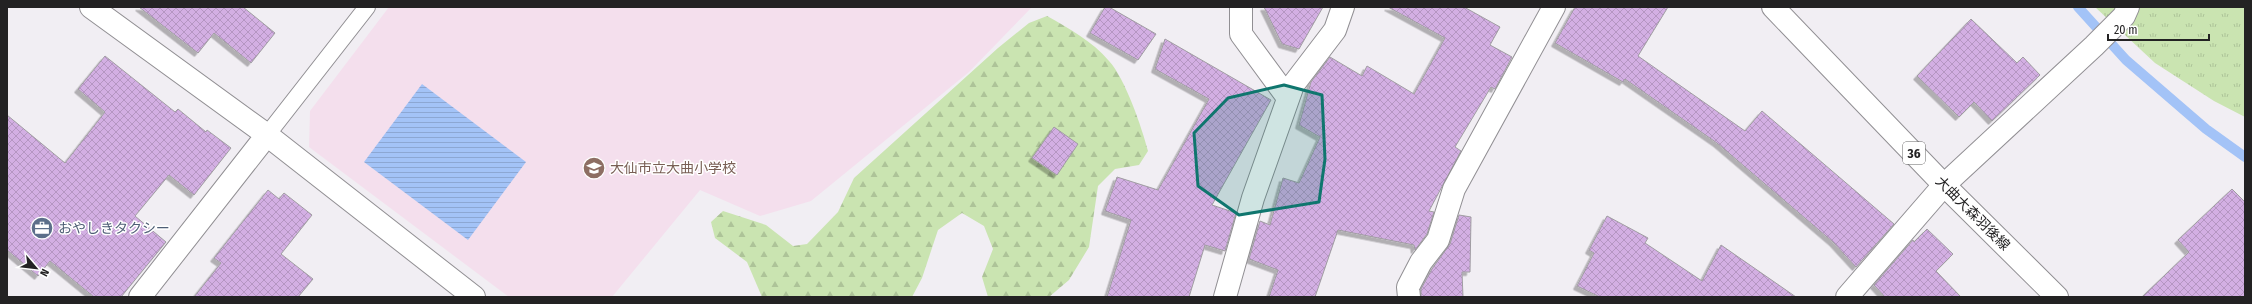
<svg xmlns="http://www.w3.org/2000/svg" width="2252" height="304" font-family="'Fira Sans Condensed','Noto Sans JP',sans-serif">
<style>
.education{fill:#f4dfed}
.grass{fill:url(#grass-tufts)}
.forest{fill:url(#forest-firs)}
.garden{fill:#cae4b1}
.water{fill:url(#water-rules)}
.lines{fill:none;stroke-linecap:round;stroke-linejoin:round}
.stream{stroke:#a3c3f7;stroke-width:10}
.building{fill:url(#building-cross-hatch);stroke:#a09da2;filter:url(#shadow)}
.lane-casing{stroke:#918f93;stroke-width:18}
.street-casing{stroke:#918f93;stroke-width:24}
.primary-casing{stroke:#918f93;stroke-width:24}
.lane{stroke:#fff;stroke-width:16}
.street{stroke:#fff;stroke-width:22}
.primary{stroke:#fff;stroke-width:22}
.marked{fill:#0f766e;fill-opacity:0.2;stroke:#0f766e;stroke-width:3;stroke-linejoin:round}
.labels{text-anchor:middle;stroke-width:3;stroke-linejoin:round;paint-order:stroke}
.shield{fill:#fff;stroke:#656465;stroke-width:1}
.shield-label{font-size:13px;font-weight:bold;fill:#232223}
.education-label{font-size:14px;fill:#785e54;stroke:#fff;text-anchor:start}
.street-label{font-size:14px;fill:#232223;stroke:#fff}
.service-label{font-size:14px;fill:#4e5e75;stroke:#fff;text-anchor:start}
</style>
<defs>
<pattern id="grass-tufts" width="24" height="20" patternUnits="userSpaceOnUse"><rect width="24" height="20" fill="#cae4b1"/><path d="M3 7l-1-3M5 7V3M7 7l1-3M15 17l-1-3M17 17v-4M19 17l1-3" fill="none" stroke="#adc398"/></pattern>
<pattern id="forest-firs" width="22" height="20" patternUnits="userSpaceOnUse"><rect width="22" height="20" fill="#cae4b1"/><path d="M5 1l3.5 6h-7zM16 11l3.5 6h-7z" fill="#adc398"/></pattern>
<pattern id="water-rules" width="6" height="5" patternUnits="userSpaceOnUse"><rect width="6" height="5" fill="#a3c3f7"/><path d="M0 2.5h6" fill="none" stroke="#8ca7d3"/></pattern>
<pattern id="building-cross-hatch" width="8" height="8" patternUnits="userSpaceOnUse"><rect width="8" height="8" fill="#d3afe3"/><path d="M0 0l8 8M0 8l8-8" fill="none" stroke="#b596c2"/></pattern>
<filter id="shadow"><feDropShadow dx="-3.5" dy="3.5" stdDeviation="0" flood-color="#0004"/></filter>
</defs>
<rect width="100%" height="100%" fill="#f1eef3"/>
<path class="education" d="M389 7H1032L969 72 811 201 760 216 700 190 612 297H509L309 147 310 111Z"/>
<path class="grass" d="M2095 7H2245V117L2214 101 2155 63Z"/>
<path class="forest" d="M1047 16C1070 29 1092 41 1109 61 1125 78 1142 128 1148 151L1139 165 1115 169 1098 186 1089 247 1069 280 1049 297H988L982 277 993 249 984 226 962 213 938 230 922 278 912 297H762L747 262 715 238 711 222 723 211 766 225 793 246 807 244 838 212 854 178 998 48 1029 23Z"/>
<path class="garden" d="M2245 42V82L2239 79Z"/>
<path class="water" d="M422 84 526 162 468 240 364 162Z"/>
<g class="lines">
<path class="stream" d="M2078 7 2126 60 2206 129 2245 157"/>
</g>
<path class="building" d="M139 7H243L275 33 251 63 214 33 198 53Z
M1105 7H1109L1156 34 1138 60 1090 33Z
M1264 7H1323L1299 49 1282 44Z
M1388 7H1464L1500 27 1490 45 1512 57 1495 89 1491 87 1455 147 1461 151 1429 211 1434 212 1427 234 1415 250 1414 245 1338 230 1315 297H1269L1278 270 1249 259 1260 221 1270 225 1283 178 1299 183 1320 137 1299 125 1311 82 1330 57 1362 76 1367 66 1414 94 1445 38Z
M1575 7H1668L1638 56 1745 131 1762 111 1894 224 1856 267 1833 242 1717 143 1625 79 1623 82 1555 43Z
M1971 19 2017 63 2023 57 2040 75 1992 121 1974 102 1959 117 1917 76Z
M1165 39 1271 100 1212 205 1236 213 1225 251 1205 245 1189 297H1107L1131 220 1105 211 1117 177 1158 190 1209 99 1155 69Z
M105 56 175 112 178 109 206 132 207 130 231 148 194 195 169 175 135 216 166 242 121 297H94L50 261 38 276 7 250V115L65 163 105 112 78 89Z
M1054 127 1078 144 1057 175 1032 158Z
M2232 189 2245 202V297H2142L2189 252 2178 240Z
M268 190 279 199 284 193 312 215 281 254 313 279 298 297H194L221 263 214 258Z
M1459 215 1471 217 1470 272H1462L1463 297H1421V289L1432 269 1450 244Z
M1607 216 1648 238 1645 243 1702 281 1721 245 1796 297H1600L1577 286 1594 253 1589 250Z
M1927 229 1953 254 1936 271 1961 297H1885L1874 285 1913 240 1914 242Z"/>
<g class="lines">
<g class="lane-casing">
<path id="lane" d="M267 135 367 7"/>
</g>
<g class="street-casing">
<path id="street" d="M91 7 267 135 474 297
M1241 7V34L1288 98
M140 297 267 135
M1225 297 1253 198 1293 85 1335 30 1343 7
M1409 297 1408 287 1421 262 1438 240 1454 189 1554 7
M1847 297 1944 185 2094 46 2124 16 2128 7"/>
</g>
<g class="primary-casing">
<path id="primary" d="M1773 7 1944 185 2057 297"/>
</g>
<use href="#lane" class="lane"/>
<use href="#street" class="street"/>
<use href="#primary" class="primary"/>
</g>
<path class="marked" d="M1284 85 1322 95 1325 159 1319 202 1239 215 1198 186 1194 133 1228 98Z"/>
<defs>
<g id="school-disc" transform="scale(1.15)"><circle r="9.5" fill="#8d6e63" stroke="#fff"/><path d="M0-5L7-2L0 1L-7-2ZM-4 1L0 2.5L4 1V4Q0 6-4 4Z" fill="#fff"/></g>
<g id="office-disc" transform="scale(1.15)"><circle r="9.5" fill="#5c6f8a" stroke="#fff"/><path d="M-6-3h4V-5.5h4V-3h4V5H-6ZM-1-4.5V-3h2v-1.5ZM-6 0V1H6V0Z" fill="#fff"/></g>
</defs>
<g fill-rule="evenodd">
<use href="#school-disc" x="594" y="168"/>
<use href="#office-disc" x="42" y="228"/>
</g>
<g class="labels">
<rect class="shield" x="1903" y="142" width="22" height="22" rx="3"/>
<g class="shield-label">
<text x="1914" y="158">36</text>
</g>
<g class="education-label">
<text x="610" y="173">大仙市立大曲小学校</text>
</g>
<g class="street-label">
<text transform="translate(1973 213) rotate(45)" y="5">大曲大森羽後線</text>
</g>
<g class="service-label">
<text x="58" y="233">おやしきタクシー</text>
</g>
</g>
<rect width="2252" height="304" fill="none" stroke="#232223" stroke-width="16"/>
<g transform="translate(36 268) rotate(118)" stroke="#ffffff" stroke-width="3" paint-order="stroke">
<path d="M0-3L7 15L0 10L-7 15Z" fill="#232223"/>
<text y="-6" font-size="11" font-weight="bold" text-anchor="middle" fill="#232223">N</text>
</g>
<path d="M2108 34v6h101v-6" fill="none" stroke="#232223" stroke-width="2"/>
<text x="2114" y="34" font-size="12" fill="#232223" stroke="#ffffff" stroke-width="3" paint-order="stroke">20 m</text>
</svg>
